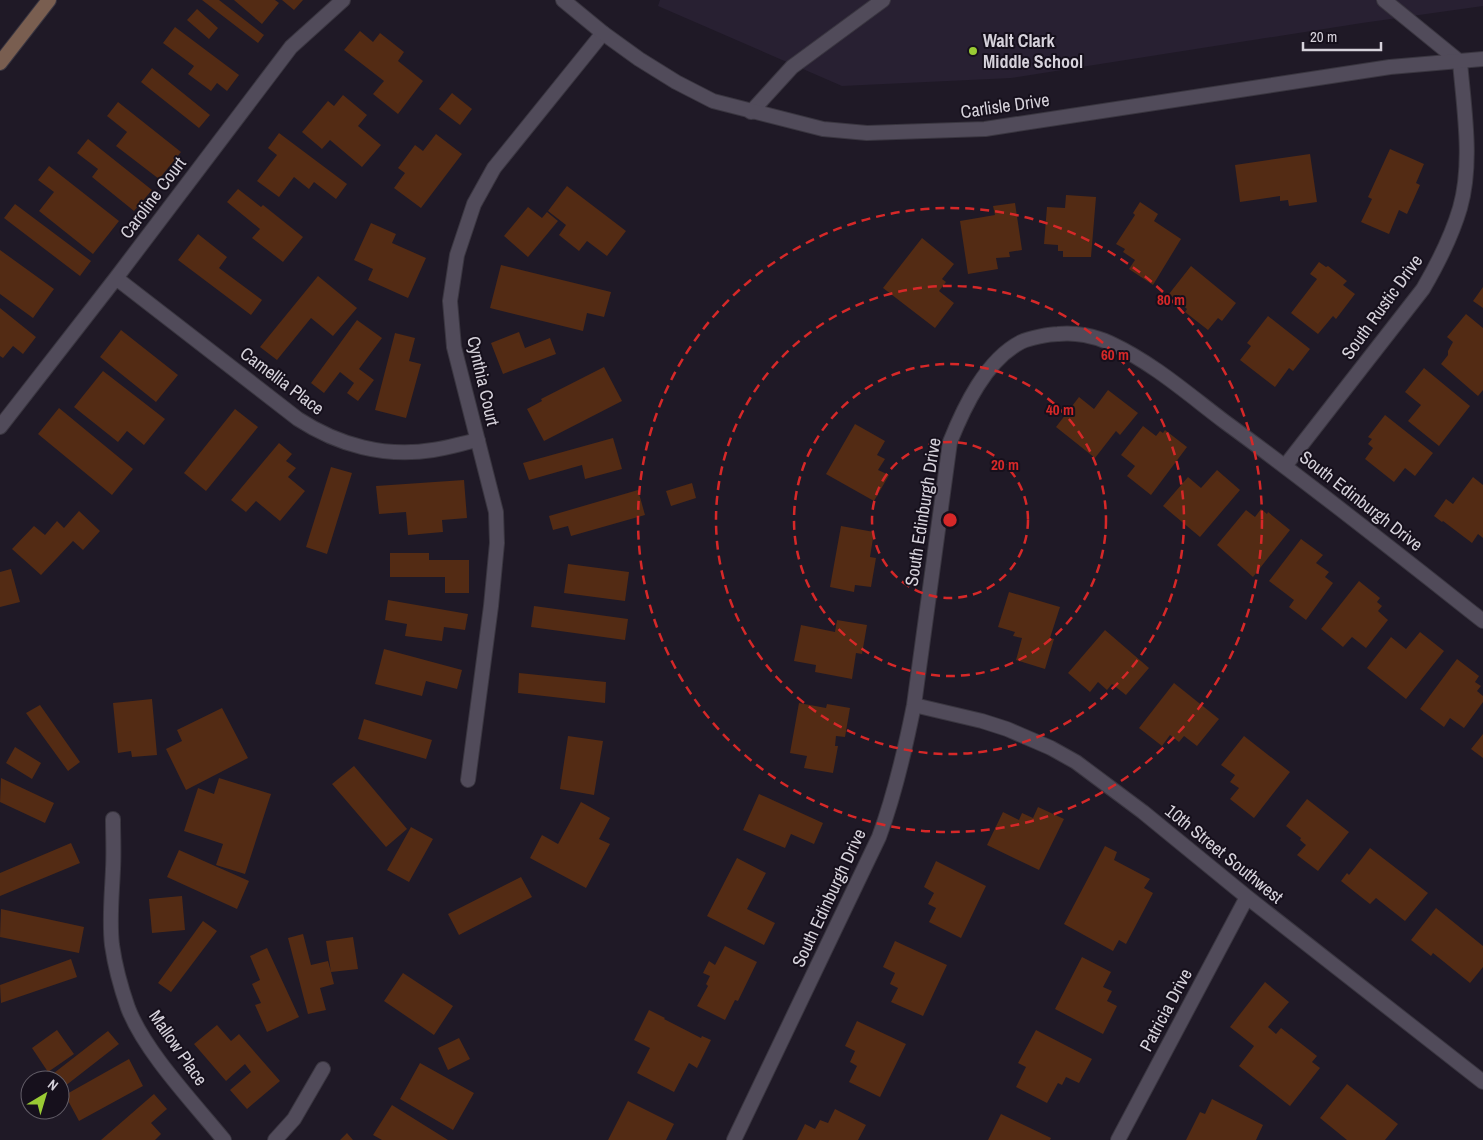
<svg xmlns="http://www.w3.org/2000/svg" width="1483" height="1140" font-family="'Archivo Narrow',sans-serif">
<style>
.built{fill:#282032}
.building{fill:#532b14}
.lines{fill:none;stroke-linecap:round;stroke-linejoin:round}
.service-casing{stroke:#3a3640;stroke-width:16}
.minor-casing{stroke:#3a3640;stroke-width:16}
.tertiary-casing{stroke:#3a3640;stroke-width:16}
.secondary-casing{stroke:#3a3640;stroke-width:16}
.service{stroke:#514b5a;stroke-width:14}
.minor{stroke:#514b5a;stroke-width:14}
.tertiary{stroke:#514b5a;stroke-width:14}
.secondary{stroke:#795e50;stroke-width:14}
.ring{fill:none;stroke:#d62828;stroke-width:2.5;stroke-dasharray:9 6}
.poi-dot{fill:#9acb34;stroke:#16101c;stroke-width:2}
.labels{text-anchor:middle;stroke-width:4;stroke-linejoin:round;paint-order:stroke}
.poi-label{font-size:18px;font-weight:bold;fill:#d6d2db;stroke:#16101c;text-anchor:start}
.street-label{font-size:18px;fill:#d6d2db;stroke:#16101c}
.centre{fill:#d62828;stroke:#16101c;stroke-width:2.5}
.ring-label{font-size:15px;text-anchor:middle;font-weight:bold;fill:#d62828;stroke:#16101c;stroke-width:4;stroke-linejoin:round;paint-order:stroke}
</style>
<rect width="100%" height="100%" fill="#1f1926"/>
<path class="built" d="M660 0H1483V6L1362 23 1011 78 842 86 658 6Z"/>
<path class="building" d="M202 0H219L264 35 258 43Z
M234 0H275L279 3 262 24Z
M282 0H303L294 10Z
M197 9 218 28 209 39 187 20Z
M175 27 239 75 227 91 217 83 211 91 188 74 194 66 163 43Z
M360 31 373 42 380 33 404 52 398 61 423 81 398 114 373 94 384 81 344 50Z
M152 68 210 115 199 128 141 82Z
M452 93 472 109 460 125 439 109Z
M343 95 367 115 358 126 381 145 362 167 330 140 322 149 302 132 328 101 334 106Z
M118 102 181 152 159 179 116 146 127 132 107 116Z
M279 133 347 184 336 199 314 182 309 189 294 177 279 197 257 181 277 155 268 148Z
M436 134 462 154 421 208 394 188 405 173 398 168 415 145 423 151Z
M88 139 152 190 134 211 92 177 98 169 77 153Z
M1390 149 1424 164 1416 183 1420 185 1407 214 1399 210 1389 234 1361 222 1372 199 1368 197Z
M1310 154 1317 202 1289 206 1288 200 1280 201V196L1240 202 1235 165Z
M49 166 119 221 93 254 39 211 54 192 38 180Z
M567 186 626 231 607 256 587 241 579 251 559 235 566 225 548 211Z
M238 189 261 207 263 205 303 237 283 262 252 238 260 229 227 202Z
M1066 195 1096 197 1091 257H1063V251H1058V245L1044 244 1047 207 1065 208Z
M1140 202 1158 214 1154 221 1181 239 1153 285 1129 269 1135 260 1123 252 1125 249 1116 244 1135 215 1133 213Z
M1015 203 1022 250 1009 252 1010 257 996 258 998 269 968 274 960 221 995 215 993 206Z
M15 204 91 261 80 276 4 218Z
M528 207 542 218 547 212 558 221 528 257 504 236Z
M371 223 396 234 392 243 426 258 408 298 368 280 373 269 354 260Z
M198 234 227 257 219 268 262 300 251 315 178 260Z
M922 238 954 264 942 279 946 282 939 291 954 303 935 328 883 288Z
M0 250 54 289 33 318 0 294Z
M1319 262 1326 267 1328 266 1347 281 1343 285 1355 294 1336 319 1333 316 1318 334 1291 313 1317 279 1310 274Z
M501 265 611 292 604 317 587 313 583 331 490 308Z
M1191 266 1236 303 1222 321 1218 318 1208 330 1185 312 1187 309 1169 294Z
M318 276 357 308 333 336 311 318 277 360 260 347Z
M1483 287V308L1473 301Z
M0 308 36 337 23 354 13 346 3 358 0 356Z
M1466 314 1483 328V390L1478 396 1441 364 1448 355V351L1453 342 1447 337Z
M1268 316 1310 349 1293 371 1289 368 1275 387 1240 360 1251 346 1247 343Z
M357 320 382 338 359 369 374 380 358 401 347 393 354 383 340 372 324 393 311 383Z
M121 330 178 375 156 402 100 357Z
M519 332 525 348 550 338 556 354 503 374 491 343Z
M395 333 415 338 409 361 421 364 406 418 375 410Z
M604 367 622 401 544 441 527 409 542 401 541 399Z
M1424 368 1470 406 1439 446 1408 421 1421 405 1405 392Z
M103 371 165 419 144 445 127 431 118 442 74 407Z
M1108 390 1138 413 1120 435 1116 431 1095 458 1056 427 1079 397 1094 409Z
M59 408 133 469 112 495 38 434Z
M235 409 258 427 206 491 184 473Z
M1385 415 1433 453 1415 476 1405 468 1394 482 1365 459 1373 448 1368 444 1372 439 1368 437Z
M855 424 885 441 877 455 885 459 878 470 889 475 874 501 826 474Z
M1143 426 1156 436 1160 431 1163 433 1165 430 1187 447 1151 495 1127 476 1135 466 1121 455Z
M613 438 622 469 585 479 582 465 529 480 523 463Z
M279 443 292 454 286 461 296 468 288 477 305 491 280 521 256 501 246 512 231 500Z
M331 467 352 473 327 554 306 547Z
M1217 470 1240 490 1200 537 1163 506 1188 477 1201 488Z
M1473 477 1483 485V538L1478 534 1472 543 1443 521 1442 522 1434 516 1446 499 1453 504Z
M464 480 467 518 442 520 443 532 408 535 406 512 379 514 376 486Z
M692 483 696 498 671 506 666 491Z
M638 490 645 515 571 536 568 526 553 530 549 516Z
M1261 509 1267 514 1268 512 1290 530 1253 577 1217 545 1246 510 1255 517Z
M79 511 100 531 83 550 73 541 41 575 12 549 34 526 45 535 57 521 64 528Z
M841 526 874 532 870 557 876 558 871 587 855 585 854 592 830 587Z
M1301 539 1323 555 1316 563 1329 572 1325 577 1333 583 1306 620 1289 607 1294 600 1269 581Z
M390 553H429V560H469V593H445V577H390Z
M568 564 629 572 625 601 564 593Z
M11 569 20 602 0 607V572Z
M1359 581 1380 598 1377 602 1382 606 1378 611 1388 620 1366 648 1352 637 1343 647 1321 629Z
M1009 592 1060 607 1050 638 1054 639 1045 669 1016 660 1022 638 1013 636 1015 632 998 627Z
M388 600 468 614 465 630 444 627 442 641 405 636 407 624 385 620Z
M534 606 628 619 625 640 531 627Z
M837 620 867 625 862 654 856 653 852 679 815 672 816 665 794 661 801 625 835 632Z
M1105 630 1149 668 1126 695 1112 684 1107 690 1098 682 1090 692 1068 673Z
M1420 632 1444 651 1406 699 1367 668 1391 637 1406 649Z
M384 649 462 670 457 689 426 681 422 696 375 684Z
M1457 659 1479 676 1475 682 1481 686 1477 691 1483 696V702L1464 728 1450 718 1444 727 1420 709Z
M519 673 606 682 605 703 518 693Z
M1174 683 1219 719 1197 746 1184 736 1179 742 1170 735 1162 746 1139 728Z
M152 699 157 755 132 757 131 751 118 753 113 703Z
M799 703 826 708 827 704 850 708 845 737 836 736 835 746H838L833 773 804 768 807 756 790 753Z
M40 705 80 762 68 771 26 713Z
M222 708 248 758 186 790 166 749 182 741 177 730Z
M364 719 432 740 426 759 358 739Z
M1483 734V758L1471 749Z
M568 736 603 741 594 795 560 789Z
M1244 736 1290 772 1254 818 1230 799 1239 788 1230 782 1235 775 1221 765Z
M15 747 41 763 32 779 6 763Z
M354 766 407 829 386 847 332 784Z
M1 778 54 803 45 823 0 802Z
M219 778 271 794 245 874 216 865 223 844 184 831 198 788 214 794Z
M759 794 823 823 814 844 791 834 785 848 743 830Z
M1307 799 1349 832 1318 871 1297 855 1306 845 1300 840 1301 838 1286 826Z
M581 802 610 818 599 839 610 844 586 888 530 858 542 835 558 844Z
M1038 807 1064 819 1039 870 987 845 1003 812 1019 820 1022 813 1033 818Z
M411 827 433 839 409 882 387 870Z
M71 843 80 863 0 896V873Z
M1105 846 1117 852 1114 860 1150 879 1144 888 1153 893 1126 944 1119 940 1113 951 1064 924Z
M1370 848 1428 893 1405 921 1376 898 1370 904 1341 881 1347 873 1349 875Z
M179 850 249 881 237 909 167 877Z
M737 858 766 873 747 909 775 923 764 945 707 916Z
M936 861 986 886 961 938 929 922 936 908 928 904 934 893 924 887Z
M521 877 532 897 459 935 448 914Z
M182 896 185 930 152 933 149 899Z
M1436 908 1483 946V967L1470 983 1433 953 1431 956 1411 940Z
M1 909 84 927 79 953 0 937Z
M203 921 217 931 171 992 158 983Z
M303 934 311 965 328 961 331 972 326 941 353 937 358 969 331 972 334 984 320 988 326 1010 308 1014 288 938Z
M895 941 947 965 923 1016 891 1002 898 988 890 984 895 973 883 967Z
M725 946 757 962 738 1001 735 1000 725 1020 697 1006 708 986 706 984 710 976 703 973 709 961 715 965Z
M267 948 299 1017 267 1032 255 1005 261 1003 252 984 260 980 250 956Z
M1082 957 1111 972 1103 987 1112 991 1107 1001 1117 1006 1103 1034 1055 1009Z
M71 959 77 977 1 1003 0 985Z
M403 973 453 1006 434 1035 384 1001Z
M1265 982 1289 1002 1268 1027 1276 1034 1281 1028 1317 1056 1312 1062 1320 1068 1290 1106 1239 1066 1254 1046 1230 1027Z
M649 1010 665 1018 664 1019 701 1038 702 1036 711 1040 697 1068 689 1063 674 1092 637 1073 650 1048 634 1040Z
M857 1021 906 1044 880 1097 849 1082 857 1066 850 1062 855 1051 845 1046Z
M217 1025 231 1041 239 1034 280 1081 247 1109 230 1090 251 1072 245 1064 226 1081 194 1044Z
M57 1030 74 1054 48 1072 32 1048Z
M1036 1030 1092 1059 1079 1083 1066 1077 1062 1085 1058 1083 1047 1103 1016 1087 1026 1067 1018 1063Z
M108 1031 119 1044 60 1090V1080H45Z
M459 1038 470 1059 448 1070 438 1048Z
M129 1059 143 1086 79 1121 65 1095Z
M420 1063 474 1093 453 1130 400 1099Z
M1347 1084 1398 1124 1385 1140H1347L1320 1118Z
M154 1094 167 1109 151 1123 161 1134 155 1140H101Z
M1212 1099 1263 1125 1256 1140H1186L1200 1112 1205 1114Z
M628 1101 674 1124 666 1140H608Z
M392 1105 448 1140H382L373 1135Z
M835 1109 866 1125 858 1140H797L805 1124 815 1129 820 1120 828 1123Z
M1001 1114 1051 1138 1050 1140H988Z
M347 1133 353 1140H340Z"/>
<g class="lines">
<g class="service-casing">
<path id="service" d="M1384 0 1460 62
M751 112 792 67 883 0"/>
</g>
<g class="minor-casing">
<path id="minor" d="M116 278 298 419C338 445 385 458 433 450 448 448 463 443 478 440
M0 427 116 278 291 47 343 0
M1285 466 1423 289C1437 265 1452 235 1460 208 1473 163 1464 109 1460 62
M914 705 982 721 1007 729 1051 748 1076 762 1143 812 1247 897 1483 1082
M468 780 491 606 497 543 496 512 454 347 450 301 457 255 474 204 494 168 603 33
M113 819C113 836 114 852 113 869 112 894 109 920 112 945 115 966 121 988 128 1008 145 1052 193 1102 224 1140
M275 1140 294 1119 323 1069
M734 1140 879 837C895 794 905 750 914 705L950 442C964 407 986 360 1021 342 1029 338 1050 334 1058 334 1075 332 1095 336 1110 343 1153 363 1188 394 1225 422 1313 486 1398 554 1483 621
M1118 1140 1247 897"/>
</g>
<g class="tertiary-casing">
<path id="tertiary" d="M563 0 603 33 639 59 676 82 713 101 823 129 867 133 985 129 1390 67 1483 59"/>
</g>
<g class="secondary-casing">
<path id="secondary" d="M0 63 49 0"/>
</g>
<use href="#service" class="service"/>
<use href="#minor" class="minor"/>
<use href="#tertiary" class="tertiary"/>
<use href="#secondary" class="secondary"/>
</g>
<g class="ring">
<circle cx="950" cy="520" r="78"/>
<circle cx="950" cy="520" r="156"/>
<circle cx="950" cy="520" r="234"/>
<circle cx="950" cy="520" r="312"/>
</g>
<circle class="poi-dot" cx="973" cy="51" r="5"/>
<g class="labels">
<g class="poi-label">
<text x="983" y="47">Walt Clark<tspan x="983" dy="21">Middle School</tspan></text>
</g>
<g class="street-label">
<text transform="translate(1005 106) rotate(-8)" y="6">Carlisle Drive</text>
<text transform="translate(153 198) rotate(-53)" y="6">Caroline Court</text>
<text transform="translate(1382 307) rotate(-54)" y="6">South Rustic Drive</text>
<text transform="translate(282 381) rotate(37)" y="6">Camellia Place</text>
<text transform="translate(483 381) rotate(77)" y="6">Cynthia Court</text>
<text transform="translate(1361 501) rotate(38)" y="6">South Edinburgh Drive</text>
<text transform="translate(923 512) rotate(-81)" y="6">South Edinburgh Drive</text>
<text transform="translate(1224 854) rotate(39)" y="6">10th Street Southwest</text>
<text transform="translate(829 898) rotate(-65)" y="6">South Edinburgh Drive</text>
<text transform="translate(1166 1010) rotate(-62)" y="6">Patricia Drive</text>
<text transform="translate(178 1048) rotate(55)" y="6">Mallow Place</text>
</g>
</g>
<circle cx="950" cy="520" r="8" class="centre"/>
<g class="ring-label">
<text x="1171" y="305">80 m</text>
<text x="1115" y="360">60 m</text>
<text x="1060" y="415">40 m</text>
<text x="1005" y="470">20 m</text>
</g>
<g transform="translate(45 1095) rotate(38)"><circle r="24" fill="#16101c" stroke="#635e68"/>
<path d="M0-4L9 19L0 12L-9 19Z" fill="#9acb34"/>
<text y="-8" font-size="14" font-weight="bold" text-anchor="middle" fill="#d6d2db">N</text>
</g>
<path d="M1303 42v8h78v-8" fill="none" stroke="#d6d2db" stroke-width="2.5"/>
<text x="1310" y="42" font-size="15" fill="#d6d2db" stroke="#16101c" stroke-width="4" paint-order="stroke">20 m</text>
</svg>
